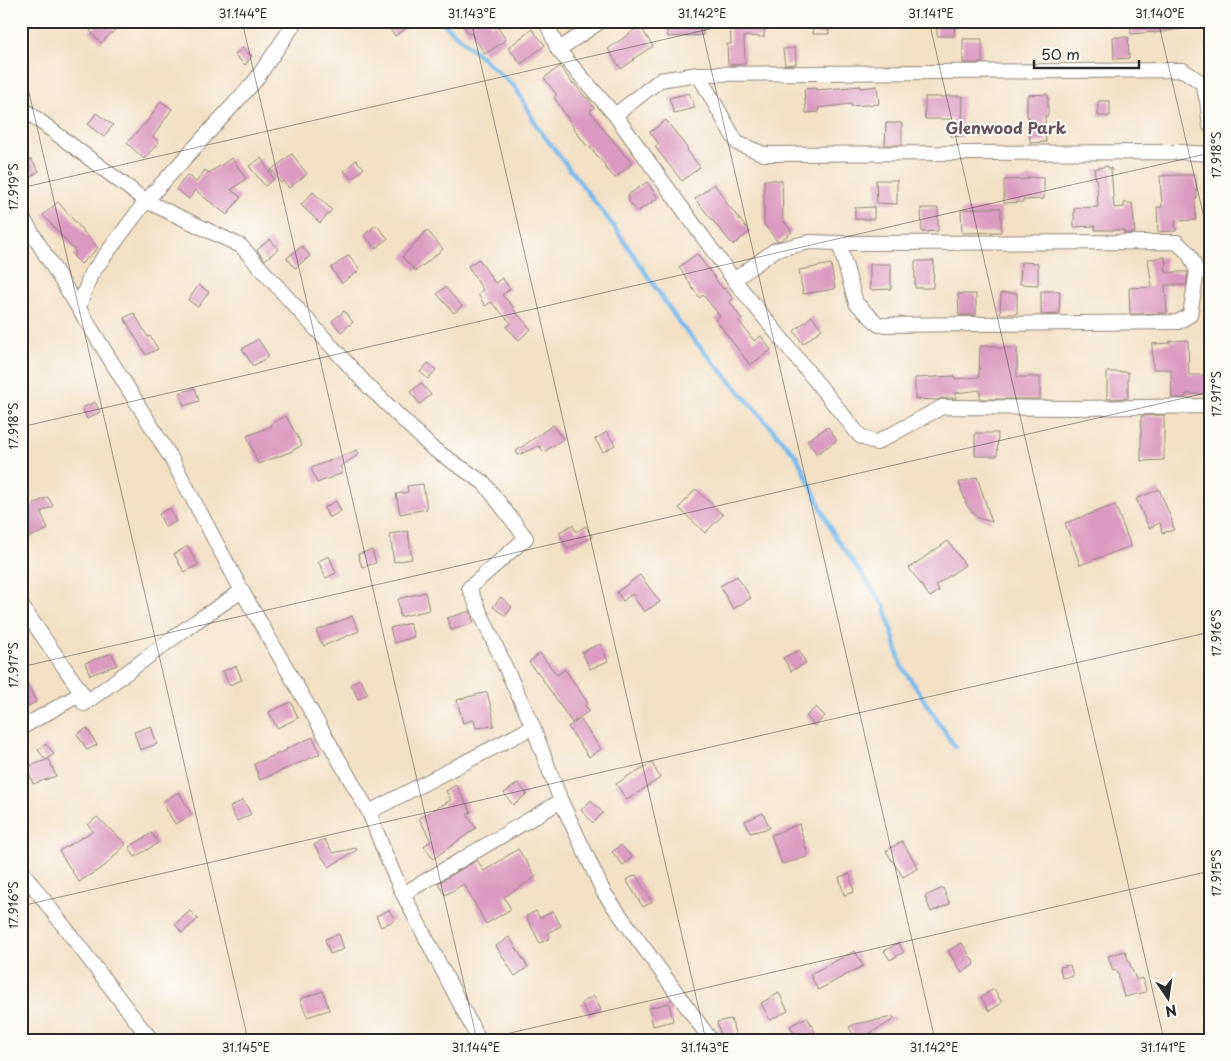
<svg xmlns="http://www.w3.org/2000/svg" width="1231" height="1061" font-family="'Playpen Sans',sans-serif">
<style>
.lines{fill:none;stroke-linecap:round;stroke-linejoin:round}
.stream{stroke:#76b9ec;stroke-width:4.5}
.building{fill:#db9abf}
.street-casing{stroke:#8f8678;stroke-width:16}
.street{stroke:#fff;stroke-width:14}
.ticks{fill:none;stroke:#2b2b2b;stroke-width:1;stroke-opacity:0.45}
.labels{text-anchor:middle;stroke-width:4;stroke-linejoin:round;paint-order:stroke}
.neighbourhood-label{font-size:16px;font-weight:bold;fill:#69525f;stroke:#fdfcf7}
.neatline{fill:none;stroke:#2b2b2b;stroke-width:2}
.ticks-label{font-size:12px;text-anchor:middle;fill:#2b2b2b}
</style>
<rect width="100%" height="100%" fill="#fdfcf7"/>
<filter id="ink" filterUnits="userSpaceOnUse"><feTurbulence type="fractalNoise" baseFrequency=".02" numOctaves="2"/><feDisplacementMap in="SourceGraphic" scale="10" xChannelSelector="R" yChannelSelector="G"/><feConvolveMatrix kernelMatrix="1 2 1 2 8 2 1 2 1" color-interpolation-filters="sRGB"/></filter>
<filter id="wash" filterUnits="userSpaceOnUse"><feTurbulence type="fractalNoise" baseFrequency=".0096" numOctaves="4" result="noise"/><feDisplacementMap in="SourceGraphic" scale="20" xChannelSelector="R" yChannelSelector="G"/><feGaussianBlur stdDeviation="1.12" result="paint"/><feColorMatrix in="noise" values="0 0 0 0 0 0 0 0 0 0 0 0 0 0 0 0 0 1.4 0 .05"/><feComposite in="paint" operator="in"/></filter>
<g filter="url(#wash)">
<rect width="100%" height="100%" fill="#f3e0c5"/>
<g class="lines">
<path class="stream" d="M443 21 445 25 516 88 538 128 618 232 680 324 797 457 834 535 885 607 901 665 955 747"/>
</g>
<g id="blocks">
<path class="building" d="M101 21H106L115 30 101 43 90 31Z
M384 21H416L395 36Z
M461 21H492L489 23 491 26 495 23 506 40 485 54 471 33 468 34Z
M666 21H703V35L668 37Z
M730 21H764V37L744 36 745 64 728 65 727 44H731Z
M813 21H828L829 34H813Z
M937 21H955L954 36H937Z
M1130 21H1187V28L1154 33V32L1131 34Z
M640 26 653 46 633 59 634 60 621 69 608 49Z
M532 29 545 45 521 64 508 48Z
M1113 37H1128L1129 58 1114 59Z
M963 39H982V63H963Z
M242 48 252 56 245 65 235 55Z
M795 48 796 64 785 65 783 49Z
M560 66 573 84 574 83 586 98 587 97 594 108 590 111 609 136V135L623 153 632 163 615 178 604 166 605 165 588 145 587 146 577 133 554 97 557 95 544 78Z
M861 86V88L877 86 879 104 851 106V104L818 108 819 112 806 113 804 89 816 88V90Z
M689 93 695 108 674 113 669 98Z
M1048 94V116H1045L1046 142 1030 143 1029 117H1027V95Z
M946 96H963L962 126H964L963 137 951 136 953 119H925V97H946Z
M161 101 172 109 153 137 159 142 144 159 127 143 149 119Z
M1098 101H1110V116H1098Z
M96 113 113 125 104 137 88 125Z
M666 120 688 149 687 150 700 167 682 181 655 147 659 144 650 132Z
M886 123H902V145H885Z
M292 154 307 174 289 188 283 181 281 183 271 170Z
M232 158 246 179 231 190 241 197 227 215 195 190 189 199 176 189 187 175 196 182 205 170 209 173Z
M261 158 274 179 265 186 249 166Z
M31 159 39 171 21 183V172Z
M356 160 364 168 352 179 344 171Z
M1108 166V168H1111L1114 208 1124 207V203H1132L1135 233H1124V230H1095V226L1074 227V208L1098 207 1097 185 1094 169Z
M1176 175H1196L1197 198 1195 199 1196 220 1175 221 1176 231 1158 232 1157 207H1162L1160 176Z
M1028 177 1044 178V199L1023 200V202L1004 203V180L1028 179Z
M764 180H782L783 220 792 232 781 240 777 241 764 224Z
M876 180H897V204L877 203Z
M647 182 658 198 637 212 628 200V195Z
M714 184 725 199 724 200 750 232 733 245 695 199Z
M313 192 332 210 320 223 301 205Z
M58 202 98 248 81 264 73 256 76 252 43 215Z
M874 207V219H855V208Z
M921 208H938V231L922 232Z
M983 208H1001V232L962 233 961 210Z
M376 225 388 238 375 249 364 235Z
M427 230 443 249 416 271 402 257Z
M270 239 278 249 265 260 257 250Z
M302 246 310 256 295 268 287 258Z
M697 254 723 289 725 288 733 299 730 302 742 319 739 321 754 341 761 336 771 350 750 365 715 319 720 316 703 295 700 298 690 285H691L679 267Z
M349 255 360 270 342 283 331 268Z
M1165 257 1166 272H1188L1186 285H1165L1167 313 1130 314 1129 288 1152 287 1148 259Z
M479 259 495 283 502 278 510 289 502 295 514 307 512 308 531 329 519 340 506 327 511 323 491 302 485 306 478 294 483 290 468 266Z
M915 261H934L933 288H915Z
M1021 262 1038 263V285L1020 284Z
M831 264 835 289 803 294 799 270Z
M870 264H891V289L870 290Z
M199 285 209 292 198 307 188 300Z
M445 287 462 306 454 313 437 294Z
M1041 291H1060L1059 314 1041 315Z
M1001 293H1017V314H1000Z
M958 294H976V315H959Z
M344 311 353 322 341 332 332 321Z
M134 313 148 337 150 336 158 349 146 355 124 318Z
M812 316 822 329 803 344 794 331Z
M258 339 269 356 253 366 242 349Z
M1188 340 1189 375H1209V394H1186V398H1172L1171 369H1153L1152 344 1170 343V341Z
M980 346H997V348H1017V377H1040V399H980V390L956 393V398H942L937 400 915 399V378L955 376V379L979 377Z
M428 363 436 370 428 379 420 372Z
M1107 372H1128V398L1107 399Z
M421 383 431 395 420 404 410 392Z
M195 388 199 401 184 406 179 393Z
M95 402 100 412 87 419 82 408Z
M1164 415V460L1141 461V416Z
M286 416 302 445 290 452 258 464 247 436 272 426 271 424Z
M553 425 563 439 544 452 539 446 518 455 516 451Z
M828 427 837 440 817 454 807 440Z
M607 432 615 445 603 452 595 439Z
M975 433H998L997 456H975Z
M357 450 359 454 340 467 343 473 317 483 311 468Z
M977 477 992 522 978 518 967 506 959 483Z
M423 484 427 509 400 514 396 494 408 492 407 486Z
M696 489 723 515 705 533 679 508Z
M1159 489 1171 518 1174 530 1162 533 1160 523 1149 528 1136 499Z
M48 497 53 506 41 512 48 529 21 541V510Z
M336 501 341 511 329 518 324 508Z
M1115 505 1131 546 1080 565 1065 523Z
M170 508 176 522 165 527 159 514Z
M573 525 576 532 586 526 592 537 567 549 559 532Z
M408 531 412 559 394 562 390 534Z
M948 541 965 565 936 585 939 591 930 597 909 568Z
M188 546 198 565 184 572 174 554Z
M372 550 376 563 362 567 358 554Z
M329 556 336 573 326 578 318 561Z
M640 575 660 602 644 612 632 594 623 601 617 592Z
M737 576 751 598 733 609 720 586Z
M425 592 429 610 400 617 398 599Z
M501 597 512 607 505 616 493 607Z
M470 611 474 623 451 630 447 618Z
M352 616 359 631 323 646 316 631Z
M410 623 414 637 394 643 390 628Z
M600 644 608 661 590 669 582 652Z
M799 650 806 663 791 671 783 658Z
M112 653 117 665 90 675 85 663Z
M540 653 557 675 565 669 588 703 585 705 589 711 572 723 537 671 536 672 529 662Z
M236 666 242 680 229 685 223 671Z
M21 671 36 702 21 710Z
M360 679 368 694 358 699 351 684Z
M487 692 492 711 494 726 476 728 474 720 463 723 457 700Z
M291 702 298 718 277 728 269 712Z
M816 707 825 716 815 726 806 716Z
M580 719 601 749 589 757 568 727Z
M151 726 157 744 140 750 134 732Z
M87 728 97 745 87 750 77 734Z
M313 737 320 754 260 780 254 764 287 750 286 749Z
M46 744 54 754 46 760 38 750Z
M49 759 56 776 33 784 27 767Z
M652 763 660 778 627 800 616 784 633 773 634 774Z
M518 783 527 794 513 805 504 793Z
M456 785 471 812 467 815 476 828 433 859 424 846 431 841 419 818 451 800 446 791Z
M179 792 192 815 175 824 162 802Z
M243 800 251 814 237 821 230 807Z
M591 800 603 813 593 823 581 810Z
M763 813 770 828 750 833 745 821Z
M97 817 126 844 106 865 79 882 59 851 93 831 88 825Z
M799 824 807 852V857L782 864 771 835Z
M152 833 158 843 135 857 129 847Z
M324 839 333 853 356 848 357 850 329 867 314 845Z
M902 841 918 868 903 877 886 851Z
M621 845 632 857 623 865 612 852Z
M518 849 536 877 504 897 511 909 486 924 464 884 445 895 438 883 477 860 484 871Z
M850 874 854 892 844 895 839 877Z
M636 875 652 902 643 907 626 880Z
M943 888 950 904 931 912 925 896Z
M389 910 395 920 381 927 376 916Z
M190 911 198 919 182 933 175 924Z
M536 911 540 918 553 911 561 926 547 933 550 938 540 943 526 916Z
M339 934 344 949 330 954 325 939Z
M509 937 528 967 515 976 496 946Z
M898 943 904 952 890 960 884 951Z
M962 943 975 964 962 973 948 951Z
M855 951 863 966 818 990 810 974Z
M1125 951 1136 980 1143 978 1146 992 1124 997 1117 970 1113 971 1108 956Z
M1070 965 1073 976 1062 978 1060 967Z
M994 989 1002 1003 989 1011 981 997Z
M323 991 329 1010 307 1017 300 999Z
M779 993 788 1011 770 1020 761 1003Z
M594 996 601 1010 589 1017 581 1003Z
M669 1003 673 1021 653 1026 649 1008Z
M807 1017 819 1040H798L790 1026Z
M894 1017 895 1019 858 1040H856L849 1027 855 1024Z
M731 1019 737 1040H728L725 1036 721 1037 717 1022Z"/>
</g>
</g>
<g filter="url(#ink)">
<use href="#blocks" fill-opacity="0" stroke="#8f8678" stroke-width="1"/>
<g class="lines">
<g class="street-casing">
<path id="street" d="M546 21 558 50 615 115 734 280 860 436 876 443 942 407 1077 408 1210 406
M558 50 601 21
M698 74 737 143 764 154 1179 152 1210 154
M21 107 146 201 241 246 284 294 366 384 432 448 484 483 526 538 469 588 533 727 561 801 604 893 711 1040
M615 115 660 80 698 74 1183 70 1202 83 1207 100 1210 126
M21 215 171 458 242 591 369 812 386 856 403 894 479 1040
M734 280 775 250 810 242 839 243 1177 242 1189 254 1197 271 1190 315 1178 322 879 325 856 303 839 243
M79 307 91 274 146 201 255 81 292 27 294 21
M21 605 82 693 84 704 195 622 242 591
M21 728 82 693
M369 812 533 727
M21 870 140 1026 152 1040
M403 894 561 801"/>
</g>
<use href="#street" class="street"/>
</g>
</g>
<path class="ticks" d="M242 21 477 1040M471 21 706 1040M700 21 935 1040M929 21 1164 1040M1158 21 1210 243M21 58 248 1040M21 188 744 21M21 427 1210 153M21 667 1210 392M21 906 1210 632M480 1040 1210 871"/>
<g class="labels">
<g class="neighbourhood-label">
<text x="1006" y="134">Glenwood Park</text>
</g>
</g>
<rect width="1231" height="1061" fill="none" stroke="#fdfcf7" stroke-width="55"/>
<g transform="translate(1168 998) rotate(167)" stroke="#fdfcf7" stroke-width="4" paint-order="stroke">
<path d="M0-4L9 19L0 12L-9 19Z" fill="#2b2b2b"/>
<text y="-8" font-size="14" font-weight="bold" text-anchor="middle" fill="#2b2b2b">N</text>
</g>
<path d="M1034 60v8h105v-8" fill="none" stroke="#2b2b2b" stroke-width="2.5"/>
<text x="1041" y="60" font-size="15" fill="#2b2b2b" stroke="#fdfcf7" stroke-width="4" paint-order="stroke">50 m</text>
<rect x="28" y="28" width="1176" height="1006" class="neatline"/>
<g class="ticks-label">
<text x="243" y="18">31.144°E</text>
<text x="472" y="18">31.143°E</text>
<text x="702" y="18">31.142°E</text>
<text x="931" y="18">31.141°E</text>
<text x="1160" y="18">31.140°E</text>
<text transform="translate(1217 155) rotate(-90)" y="4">17.918°S</text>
<text transform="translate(14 187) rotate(-90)" y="4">17.919°S</text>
<text transform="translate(1217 394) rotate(-90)" y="4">17.917°S</text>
<text transform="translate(14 426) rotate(-90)" y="4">17.918°S</text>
<text transform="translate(1217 633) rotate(-90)" y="4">17.916°S</text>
<text transform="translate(14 665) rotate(-90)" y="4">17.917°S</text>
<text transform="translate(1217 873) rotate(-90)" y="4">17.915°S</text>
<text transform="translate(14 905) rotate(-90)" y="4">17.916°S</text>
<text x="246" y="1052">31.145°E</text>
<text x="476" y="1052">31.144°E</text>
<text x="705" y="1052">31.143°E</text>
<text x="934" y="1052">31.142°E</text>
<text x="1163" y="1052">31.141°E</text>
</g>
</svg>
